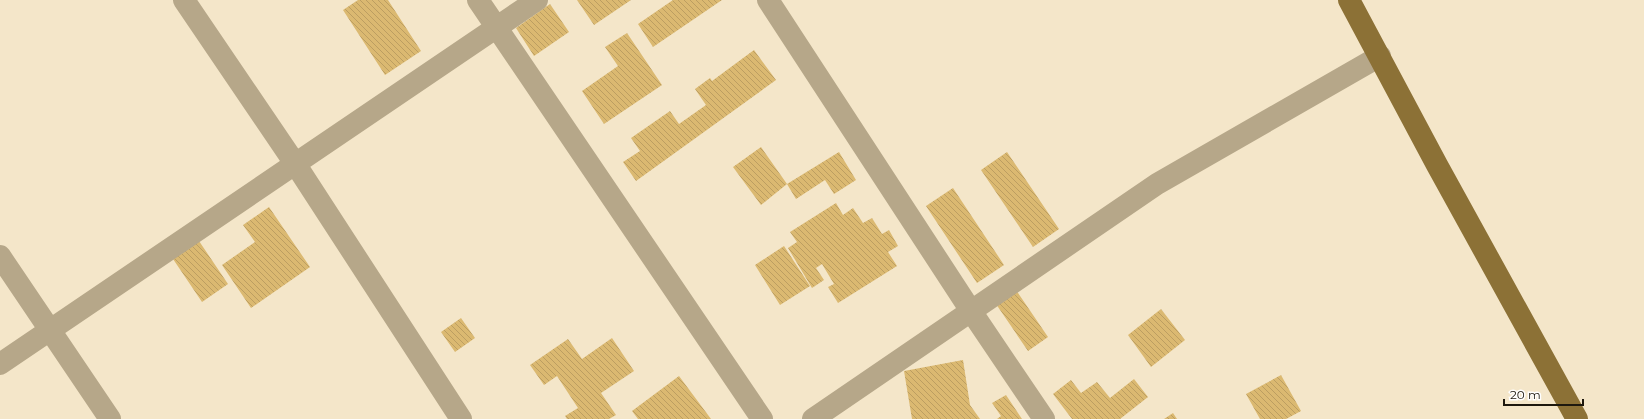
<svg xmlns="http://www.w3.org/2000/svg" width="1644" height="419" font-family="Montserrat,sans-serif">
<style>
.building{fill:url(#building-back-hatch)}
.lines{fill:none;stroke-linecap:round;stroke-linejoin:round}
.minor{stroke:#b6a789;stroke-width:22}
.major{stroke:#8c7136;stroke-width:22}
</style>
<defs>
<pattern id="building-back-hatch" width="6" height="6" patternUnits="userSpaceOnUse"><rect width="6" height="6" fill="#dbb971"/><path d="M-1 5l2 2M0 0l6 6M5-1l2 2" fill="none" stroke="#bc9e61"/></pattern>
</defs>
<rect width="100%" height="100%" fill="#f4e6c9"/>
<path class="building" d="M358 0H388L421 51 385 75 343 10Z
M577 0H631L594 25Z
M673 0H722L653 47 638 24Z
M550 4 569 32 534 56 516 28Z
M627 33 662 85 604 124 582 91 618 66 605 47Z
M754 50 776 80 636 181 623 162 640 151 631 138 670 111 679 124 706 105 695 89 710 78 712 81Z
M761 147 787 184 761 205 733 167Z
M839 152 856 180 834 194 825 180 796 199 787 184Z
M1007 152 1059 229 1033 247 981 170Z
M953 188 1004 265 977 283 926 206Z
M836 203 843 215 853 208 863 223 872 218 882 234 889 230 898 246 888 252 897 266 838 303 828 287 834 284 822 264 816 268 824 280 812 288 788 248 797 242 790 232Z
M269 207 310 267 251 308 222 265 255 242 243 225Z
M199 241 228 284 202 302 173 259Z
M784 246 810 286 780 305 755 265Z
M1016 290 1048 337 1028 351 996 304Z
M1161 309 1185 340 1151 367 1128 335Z
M461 318 475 338 455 352 441 332Z
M612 338 634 371 601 393 616 415 609 419H567L565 416 578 408 557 376 544 385 530 365 568 339 582 359Z
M963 360 970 405 980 419H912L904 371Z
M1281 375 1301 411 1286 419H1260L1246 394Z
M679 376 711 419H638L632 411Z
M1134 379 1148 397 1120 419H1072L1053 394 1071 380 1081 393 1097 382 1110 398Z
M1006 395 1022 419H997L1001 416 992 403Z
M1173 413 1177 419H1164Z"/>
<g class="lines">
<path class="minor" d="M184 0 296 165 461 419
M478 0 762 419
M768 0 971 311 1044 419
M0 256 110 419
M0 364 537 0
M813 419 1157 184 1380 56"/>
<path class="major" d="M1349 0 1437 165 1577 419"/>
</g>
<path d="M1504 399v6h79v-6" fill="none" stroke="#1d180e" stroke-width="2"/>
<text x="1510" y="399" font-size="12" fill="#1d180e" stroke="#ffffff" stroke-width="3" paint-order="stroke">20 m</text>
</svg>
